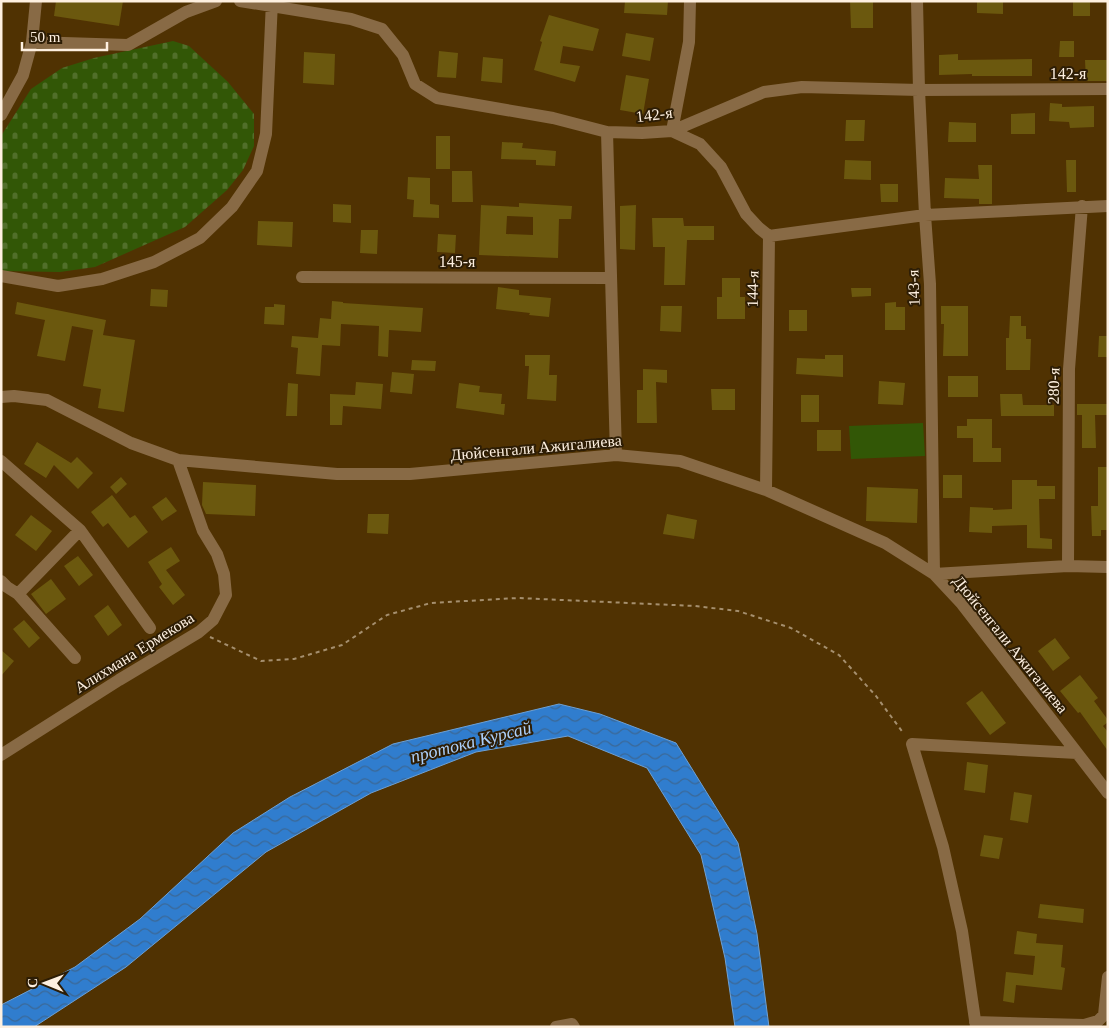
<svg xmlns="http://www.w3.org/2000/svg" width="1109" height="1028" font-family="Georgia,serif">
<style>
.cemetery{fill:url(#cemetery-stones)}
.park{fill:#325706}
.water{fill:url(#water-waves);stroke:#6ea0d3}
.building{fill:#6b580e;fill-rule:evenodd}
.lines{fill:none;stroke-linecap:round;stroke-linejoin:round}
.path{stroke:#a58f6e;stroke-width:2;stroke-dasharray:4 4;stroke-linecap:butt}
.minor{stroke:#886a45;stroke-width:12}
.labels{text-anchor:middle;stroke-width:4;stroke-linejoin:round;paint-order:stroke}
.street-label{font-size:16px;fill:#fef0e0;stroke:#2d1d05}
.water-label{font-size:18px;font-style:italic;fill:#accff9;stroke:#2d1d05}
</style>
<defs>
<pattern id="cemetery-stones" width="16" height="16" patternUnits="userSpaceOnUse" patternTransform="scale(1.25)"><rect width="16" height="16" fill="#325706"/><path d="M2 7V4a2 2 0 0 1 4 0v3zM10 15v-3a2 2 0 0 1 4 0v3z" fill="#516f2a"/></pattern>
<pattern id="water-waves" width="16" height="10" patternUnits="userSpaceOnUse" patternTransform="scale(1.25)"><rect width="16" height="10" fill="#307dce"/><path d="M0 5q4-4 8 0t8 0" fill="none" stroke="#3b6896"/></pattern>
</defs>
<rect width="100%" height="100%" fill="#503202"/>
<path class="cemetery" d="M173 41 189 46 228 82 254 114V146L243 170 227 190 185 227 95 267 60 272 1 271V136L31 89 62 68 94 58Z"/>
<path class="park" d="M923 423 925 456 851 459 849 426Z"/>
<path class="water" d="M559 704 600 714 676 743 738 843 757 934 769 1027H735L725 958 701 855 647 768 568 736 476 752 371 793 266 852 126 967 34 1027H1V1005L75 967 140 919 233 833 290 797 393 744Z"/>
<path class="building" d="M56 1H123L119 26 54 16Z
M625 1H668L667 15 624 13Z
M850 1H873V28H851Z
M977 1H1003V14L977 13Z
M1073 1H1090V16H1073Z
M549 15 599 29 593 51 563 46 560 63 580 66 575 82 534 70 542 42 540 41Z
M626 33 654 38 650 61 622 56Z
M1060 41H1074V57H1059Z
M439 51 458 53 456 78 437 77Z
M304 52 335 54 334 85 303 83Z
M958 54V60L1032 59V76H972V74L939 75V55Z
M483 57 503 59 502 83 481 81Z
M1085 60H1108V81H1086Z
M626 75 649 79 643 114 620 110Z
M1050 103 1062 104V107L1094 106V127L1070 128 1069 122 1049 121Z
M1035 113V134H1011V114Z
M846 120H865L864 141H845Z
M949 122 976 123V142H948Z
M436 136H450V169H436Z
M502 142 523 143 522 148 556 151 555 166 536 165V160L501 159Z
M845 160 871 161V180L844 179Z
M1066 160H1076V192H1067Z
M978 165H992V204H979V199L944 198 945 178 979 179Z
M452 171H472L473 202H452Z
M408 177 430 178V204L439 205V218L413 217 414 200 407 199Z
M880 184H898V202H881Z
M519 203 572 206 571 219H559L558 258 479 255 481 205 519 207ZM507 216 533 217V235L506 234Z
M333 204 351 205V223L333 222Z
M636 205 635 250 620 249V206Z
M652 218H683L684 226H714V240H687L685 285H664L665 247H653Z
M258 221 293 222 292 247 257 245Z
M361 230H378L377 254 360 253Z
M438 234 456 235 455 253 437 252Z
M722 278H740V297H745V319H717V297H722Z
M498 287 519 290V295L551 298 549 317 529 315 530 313 496 309Z
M851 288H871V296L852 297Z
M151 289 168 290 167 307 150 306Z
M332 301 343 302V303L423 308 421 332 389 330 388 357 378 356 379 326 341 324 340 346 322 345 320 376 296 374 298 348 291 347 292 336 318 338 320 318 331 319Z
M17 302 106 320 103 335 135 340 124 412 98 408 101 389 83 386 93 330 72 326 65 361 37 356 45 320 15 314Z
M896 302V307H905V330H885V303Z
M274 304 285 305 284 325 264 324 265 307H274Z
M661 306H682L681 332 660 331Z
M941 306H968V356H943L944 324H941Z
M789 310H807V331H789Z
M1010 316H1021V326H1026V339H1031L1030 370H1006V338H1009Z
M1099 336H1108V357H1098Z
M525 355H550L549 375H557L556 401 527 399 529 366H525Z
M825 355H843V377L796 374 797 358 825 359Z
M412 360 436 361 435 371 411 370Z
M643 369 667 370V383L656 382 657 423H637V390H643Z
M392 372 414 374 412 394 390 392Z
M948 376H978V397H948Z
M879 381 905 383 903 405 878 404Z
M356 382 383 384 381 409 343 406 342 425H330V394L355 395Z
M288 383 298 384 297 416H286Z
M459 383 480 386 479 392 502 394 501 404H505L504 415 456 408Z
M711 389H735V410H712Z
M1000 394H1022L1023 405H1054V416H1001Z
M801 395H819V422H801Z
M1077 404H1108V415H1095L1096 448H1082V415H1077Z
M967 419H992V448H1001V462H973V438H957V426H967Z
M817 430H841V451H817Z
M37 442 71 463 77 457 93 473 78 489 54 465 46 478 24 464Z
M1098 467H1108V530H1101V536H1092L1091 506H1098Z
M943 475H962V498H943Z
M121 477 127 484 116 494 110 487Z
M1012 480H1037V486H1055V499H1039L1040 538 1052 539V549L1027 548V525L992 526V533L969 532 970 507 993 508V510L1012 509Z
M203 482 256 485 255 516 206 514 202 505Z
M867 487 918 489 917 523 866 521Z
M112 495 130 518 135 515 148 532 128 548 108 523 103 527 91 512Z
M166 497 177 511 162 521 152 507Z
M368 514H389L388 534 367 533Z
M667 514 697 520 694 539 663 534Z
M31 515 52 531 36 551 15 535Z
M171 547 180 561 166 570 185 595 173 605 159 587 162 584 148 562Z
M78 556 93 575 79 586 64 566Z
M51 579 66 599 46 614 31 594Z
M108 605 122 625 108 636 94 616Z
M24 620 40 638 29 648 13 629Z
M1055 638 1070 658 1053 671 1038 651Z
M1 650 14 661 1 676Z
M1080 675 1098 698 1094 701 1108 720V722L1103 726 1108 732V751L1080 712 1078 713 1060 691Z
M982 691 1006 723 990 735 966 703Z
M967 762 988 765 985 793 964 790Z
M1014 792 1032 795 1028 823 1010 820Z
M984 835 1003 838 999 859 980 856Z
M1040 904 1084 909 1083 923 1038 918Z
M1017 931 1037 934 1036 943 1063 945 1061 967 1065 968 1062 990 1016 985 1014 1003 1003 1001 1006 972 1033 975 1035 956 1014 954Z"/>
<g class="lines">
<path class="path" d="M210 637 261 661 294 659 342 645 387 615 431 603 518 598 695 606 738 611 791 628 839 655 876 696 904 734"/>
<path class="minor" d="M240 1 351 19 382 29 403 55 415 84 437 98 553 118 607 132 642 133 672 131 764 92 802 87 919 90 1108 89
M690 1 689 42 672 131 700 144 721 167 746 214 759 228 769 236 766 490
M917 1 919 90 925 215 930 284 934 574 1068 566 1108 567
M32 42 128 45 186 12 216 1
M1 115 23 75 32 42 36 1
M607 132 616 455
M769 236 925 215 1108 206
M1 276 58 286 102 279 154 262 200 238 232 207 257 171 266 134 272 1
M302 277 611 278
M1 397 14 396 47 400 131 443 178 460 337 474H410L616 455 680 461 766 490 885 543 934 574 962 604 1108 793
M1 461 80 530 150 628
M1068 566 1069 369 1082 206
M1 581 7 587 18 594 75 658
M18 594 80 530
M1 755 119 680 199 632 213 620 226 595 224 574 217 554 203 531 178 460
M975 1022 1084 1025 1098 1021 1104 1015 1108 977
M556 1027 572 1024 574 1027
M976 1027 962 931 943 847 912 744 1077 753"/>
</g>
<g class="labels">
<g class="street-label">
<text x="1068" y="79">142-я</text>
<text transform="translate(654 114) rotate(-7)" y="6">142-я</text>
<text x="457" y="267">145-я</text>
<text transform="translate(913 288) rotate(-92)" y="6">143-я</text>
<text transform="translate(752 289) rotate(-89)" y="6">144-я</text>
<text transform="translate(1053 386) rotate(-89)" y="6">280-я</text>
<text transform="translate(536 447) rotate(-5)" y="6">Дюйсенгали Ажигалиева</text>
<text transform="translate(1011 644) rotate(51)" y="6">Дюйсенгали Ажигалиева</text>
<text transform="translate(134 652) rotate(-32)" y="6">Алихмана Ермекова</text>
</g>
<g class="water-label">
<text transform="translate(471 742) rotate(-14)" y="6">протока Курсай</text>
</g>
</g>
<rect width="1109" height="1028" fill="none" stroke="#fef0e0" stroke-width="5"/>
<g transform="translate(45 983) rotate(271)" stroke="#2d1d05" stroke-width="4" paint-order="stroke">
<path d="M0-4L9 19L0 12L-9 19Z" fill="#fef0e0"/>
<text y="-8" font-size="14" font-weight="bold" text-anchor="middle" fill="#fef0e0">С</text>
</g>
<path d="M22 42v8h85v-8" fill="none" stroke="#fef0e0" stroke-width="2.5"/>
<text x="30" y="42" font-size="15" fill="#fef0e0" stroke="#2d1d05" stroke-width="4" paint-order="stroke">50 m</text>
</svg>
